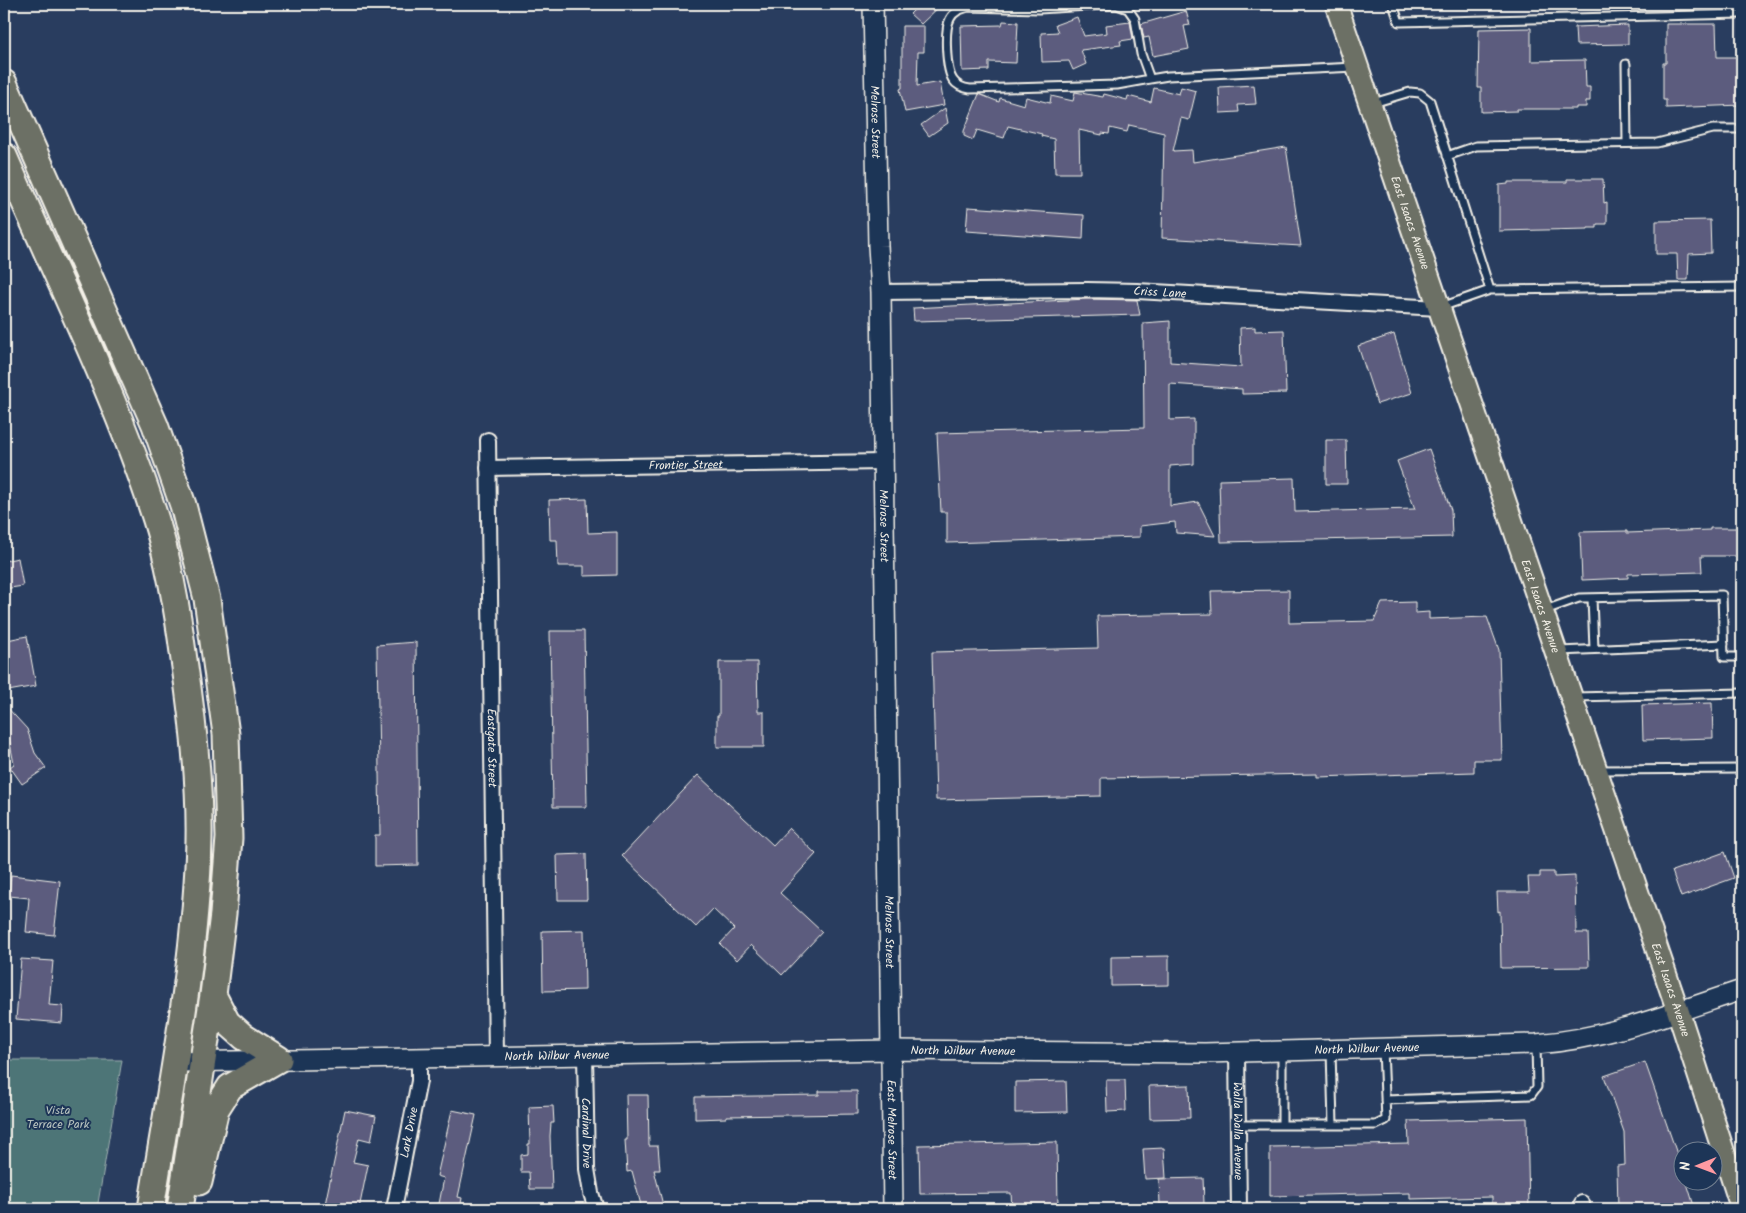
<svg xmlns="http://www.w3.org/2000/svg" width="1746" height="1213" font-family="Kalam,sans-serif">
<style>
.green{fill:#4d7477;stroke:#a0b2b0}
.building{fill:#5b5c7e;stroke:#f4f1e8}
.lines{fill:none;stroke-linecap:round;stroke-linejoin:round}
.lane-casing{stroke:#f4f1e8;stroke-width:11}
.street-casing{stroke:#f4f1e8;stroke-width:18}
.secondary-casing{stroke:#f4f1e8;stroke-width:22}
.primary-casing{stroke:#f4f1e8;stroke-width:25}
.highway-casing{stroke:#f4f1e8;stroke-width:29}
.lane{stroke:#1d3557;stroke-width:7}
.street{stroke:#1d3557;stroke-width:14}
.secondary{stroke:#1d3557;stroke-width:19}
.primary{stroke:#6c7065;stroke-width:21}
.highway{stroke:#6c7065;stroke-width:25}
.labels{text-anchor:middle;stroke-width:4;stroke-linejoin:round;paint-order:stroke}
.street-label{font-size:12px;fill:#f4f1e8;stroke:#1d3557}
.park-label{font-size:12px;fill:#bac5c0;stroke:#1d3557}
</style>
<rect width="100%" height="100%" fill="#293d5f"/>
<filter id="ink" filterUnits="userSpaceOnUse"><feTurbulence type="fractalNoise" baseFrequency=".02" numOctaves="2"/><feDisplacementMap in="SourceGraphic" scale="10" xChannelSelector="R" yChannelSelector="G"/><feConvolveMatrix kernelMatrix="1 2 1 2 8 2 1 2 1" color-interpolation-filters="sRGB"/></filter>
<g filter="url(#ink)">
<path class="green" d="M4 1060H122L97 1209H4Z"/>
<path class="building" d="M908 4H942L921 24 910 14 914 10Z
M1186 11 1190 25 1184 26 1189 49 1153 56 1149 37 1144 38 1141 24Z
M1077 17 1084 36 1107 33 1106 25 1130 22 1133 39 1120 41 1121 45 1081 50 1086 64 1073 70 1069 61 1042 62 1041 33 1058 32 1055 25Z
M1003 21 1018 22 1016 63 989 62V70L962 71 961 26 1002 25Z
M1666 24H1716L1717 57H1742V105L1666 108V100H1663V63H1666Z
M1628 25V44L1576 45 1575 27Z
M902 26H924V52H918L917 86 940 82 944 105 905 112 900 89 902 88Z
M1531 28V61L1585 60 1586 87H1590V101H1586V107H1576V109H1517V111L1481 112V88H1478L1479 29Z
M1254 85 1256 104 1238 105 1239 112 1220 113 1219 87Z
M1181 87 1196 91 1189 120 1181 118 1173 151 1192 150 1193 162 1286 147 1301 246 1162 238 1164 133 1129 125 1127 132 1110 128 1109 134 1102 133V135L1079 130 1080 173H1055L1054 139 1041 136 1042 134 1008 126 1004 138 977 130 973 140 964 136V131L979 94 999 102 1000 98 1024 105 1026 97 1050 103 1051 96 1073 101 1075 92 1103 97 1104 94 1127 100 1128 96 1151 102 1154 88 1179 94Z
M945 108 948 123 929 136 921 125Z
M1567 179H1603L1604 203 1607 202V224H1597V228H1588V229L1499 231V185L1508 184V182H1567Z
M968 207 1084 215 1083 239 966 231Z
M1710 220 1711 253 1689 254 1688 280H1678L1677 254H1656V221Z
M1087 299 1137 300 1140 315 914 321 913 308Z
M1170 321V362L1241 367 1240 328 1255 327V331L1284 330 1286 393 1242 394V389L1170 384V420L1194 419V464L1170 466V506L1198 502 1215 536 1176 533 1175 522 1140 526V537L947 543V512H941L937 433 1144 428 1143 323Z
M1394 334 1412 393 1377 404 1358 346Z
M1326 440H1346L1347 484H1326Z
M1429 449 1451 510 1452 537 1221 542 1219 480 1294 478 1295 512 1415 509 1397 461Z
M587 499 588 533 617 532V575L584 576V566H558L557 540H550L549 500Z
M1710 528H1742V556H1701L1702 572 1628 574V578L1582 580 1580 532 1627 531V533L1710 530Z
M18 558 23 586 4 589V561Z
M1289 590V623L1374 621 1382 603 1415 602V613L1429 612V619L1487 617 1499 650 1502 760H1474V772L1317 777V774L1101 778V796L936 800 932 652 1098 648 1097 616 1212 614 1211 591Z
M550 631H584L587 807H553Z
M27 636 36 686 8 691 4 669V644H8L7 640Z
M416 642 418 865 375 866V835H380L377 645Z
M719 662H757L758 712H764V747H717V716H719Z
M1712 703 1713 738 1643 740 1642 705Z
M4 704 27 729 35 753 46 768 22 784 10 767 14 764 9 738 4 732Z
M698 775 773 845 789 828 816 854 780 893 822 932 782 975 751 945 737 960 720 944 734 929 713 909 696 927 622 856Z
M1725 852 1734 878 1681 897 1672 871Z
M586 854 587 900H558L557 855Z
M1540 872H1554V877L1575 876 1576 933H1588L1589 967 1501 968 1500 911 1498 912 1497 892H1529L1528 877H1540Z
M11 875 60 881 54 935 26 932 29 898 9 896Z
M584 930 585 990 543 991 542 931Z
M1169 956V985L1111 986V957Z
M21 959 53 961 49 1005 63 1006 62 1023 16 1019Z
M1645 1062 1684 1174V1180H1686L1695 1209H1618L1617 1166 1625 1165 1624 1132 1604 1076Z
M1106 1080H1125L1126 1111 1107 1112Z
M1066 1081 1067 1112 1015 1113V1082Z
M1189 1085 1190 1118 1150 1119 1149 1086Z
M819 1091H857V1114L726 1116V1118L695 1119V1097L819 1095Z
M626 1095H648L649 1146H658L660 1170H654L664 1209H642L632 1171 627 1172 625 1140H627Z
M553 1106 554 1123H551L550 1136 552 1189H530L529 1172H521V1155L528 1154V1144H530L529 1107Z
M345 1110 376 1116 371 1141 359 1138 353 1162 368 1165 359 1209H324Z
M452 1110 476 1115 458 1197 462 1198 460 1209H438L444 1178 437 1176Z
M1527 1118 1529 1209H1492V1197L1410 1199V1193L1270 1196V1147L1409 1144 1408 1121Z
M1057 1142 1058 1209H1012L1011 1193 920 1194 919 1145Z
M1164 1148 1166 1178 1145 1179 1143 1149Z
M1203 1178 1204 1204 1160 1205 1159 1179Z"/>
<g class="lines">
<g class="lane-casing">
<path id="lane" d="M1393 4 1399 22 1742 14
M1104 5H1117L1128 9 1135 19 1141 54 1150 79 1117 85 970 89C963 88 957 86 953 80 946 70 944 30 950 19 954 11 961 9 969 7L1039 9Z
M1626 64 1627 143
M1150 79 1168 76 1355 67
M1373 103 1410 92 1420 93 1430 101 1490 290 1441 307
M1447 156 1476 146 1657 143 1713 129H1742
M1490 290 1742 287
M1592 598 1594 649
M1545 610 1579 598 1722 595 1724 657H1742
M1559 651 1724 644
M1575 697 1742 693
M1599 770 1742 769
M1331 1050 1333 1125
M1385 1100 1531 1095 1537 1087 1536 1045
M1238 1125H1376L1386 1120 1383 1049
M1282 1125V1053"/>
</g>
<g class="street-casing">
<g id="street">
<path id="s1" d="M881 292 1087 290 1137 291 1439 308"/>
<path id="s2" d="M488 440 496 1056"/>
<path id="s3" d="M488 468 883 462"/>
<path id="s4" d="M1237 1052 1239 1209"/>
<path id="s5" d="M585 1054 587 1169 591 1193 596 1209"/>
<path d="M1582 1203V1209"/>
<path id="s6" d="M394 1209 419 1081V1057"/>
</g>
</g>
<g class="secondary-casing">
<g id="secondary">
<path id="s7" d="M873 4 878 246 881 292 893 1209"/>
<path id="s8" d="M175 1062 892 1050 1205 1053 1536 1044C1607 1039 1675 1012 1742 990"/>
</g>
</g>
<g class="primary-casing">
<g id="primary">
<path id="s9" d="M1336 4 1678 1011 1742 1209"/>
</g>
</g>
<g class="highway-casing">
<path id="highway" d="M4 83 155 425 183 505 207 599 226 734 229 838 223 914 213 995 180 1209
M4 156C56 276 116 395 156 520 170 565 178 613 184 660 193 719 200 779 199 840 196 962 170 1088 151 1209
M199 1182 216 1109 230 1087 279 1059 244 1037 227 1022 213 995"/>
</g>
<use href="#lane" class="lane"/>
<use href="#street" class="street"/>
<use href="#secondary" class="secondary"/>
<use href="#primary" class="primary"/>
<use href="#highway" class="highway"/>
</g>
</g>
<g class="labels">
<g class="street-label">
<text dy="4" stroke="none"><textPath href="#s7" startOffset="118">Melrose Street</textPath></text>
<text dy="4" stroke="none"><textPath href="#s9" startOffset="231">East Isaacs Avenue</textPath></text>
<text dy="4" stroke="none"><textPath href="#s1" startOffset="279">Criss Lane</textPath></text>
<text dy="4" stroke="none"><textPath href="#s3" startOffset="198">Frontier Street</textPath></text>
<text dy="4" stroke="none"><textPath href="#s7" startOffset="522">Melrose Street</textPath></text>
<text dy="4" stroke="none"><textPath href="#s9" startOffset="636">East Isaacs Avenue</textPath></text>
<text dy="4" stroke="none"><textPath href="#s2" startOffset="308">Eastgate Street</textPath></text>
<text dy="4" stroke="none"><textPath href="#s7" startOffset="928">Melrose Street</textPath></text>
<text dy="4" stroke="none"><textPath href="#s9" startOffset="1041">East Isaacs Avenue</textPath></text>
<text dy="4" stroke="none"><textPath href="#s8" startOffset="1192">North Wilbur Avenue</textPath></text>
<text dy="4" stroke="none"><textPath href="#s8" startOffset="788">North Wilbur Avenue</textPath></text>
<text dy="4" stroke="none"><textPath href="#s8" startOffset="382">North Wilbur Avenue</textPath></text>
<text dy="4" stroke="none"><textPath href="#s7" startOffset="1126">East Melrose Street</textPath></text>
<text dy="4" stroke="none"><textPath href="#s4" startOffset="79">Walla Walla Avenue</textPath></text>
<text dy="4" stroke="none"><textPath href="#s5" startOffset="79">Cardinal Drive</textPath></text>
<text dy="4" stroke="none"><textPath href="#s6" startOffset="78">Lark Drive</textPath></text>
</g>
<g class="park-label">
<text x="58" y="1114">Vista<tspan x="58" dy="14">Terrace Park</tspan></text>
</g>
</g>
<rect width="1746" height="1213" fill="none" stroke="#1d3557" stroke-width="20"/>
<rect x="10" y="10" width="1726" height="1193" fill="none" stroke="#f4f1e8" stroke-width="2" filter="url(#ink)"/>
<g transform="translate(1698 1166) rotate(269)"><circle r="24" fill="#1d3557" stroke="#738091"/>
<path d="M0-4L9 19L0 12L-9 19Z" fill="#ff9aa2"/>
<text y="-8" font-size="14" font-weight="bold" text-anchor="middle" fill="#f4f1e8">N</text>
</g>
</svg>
